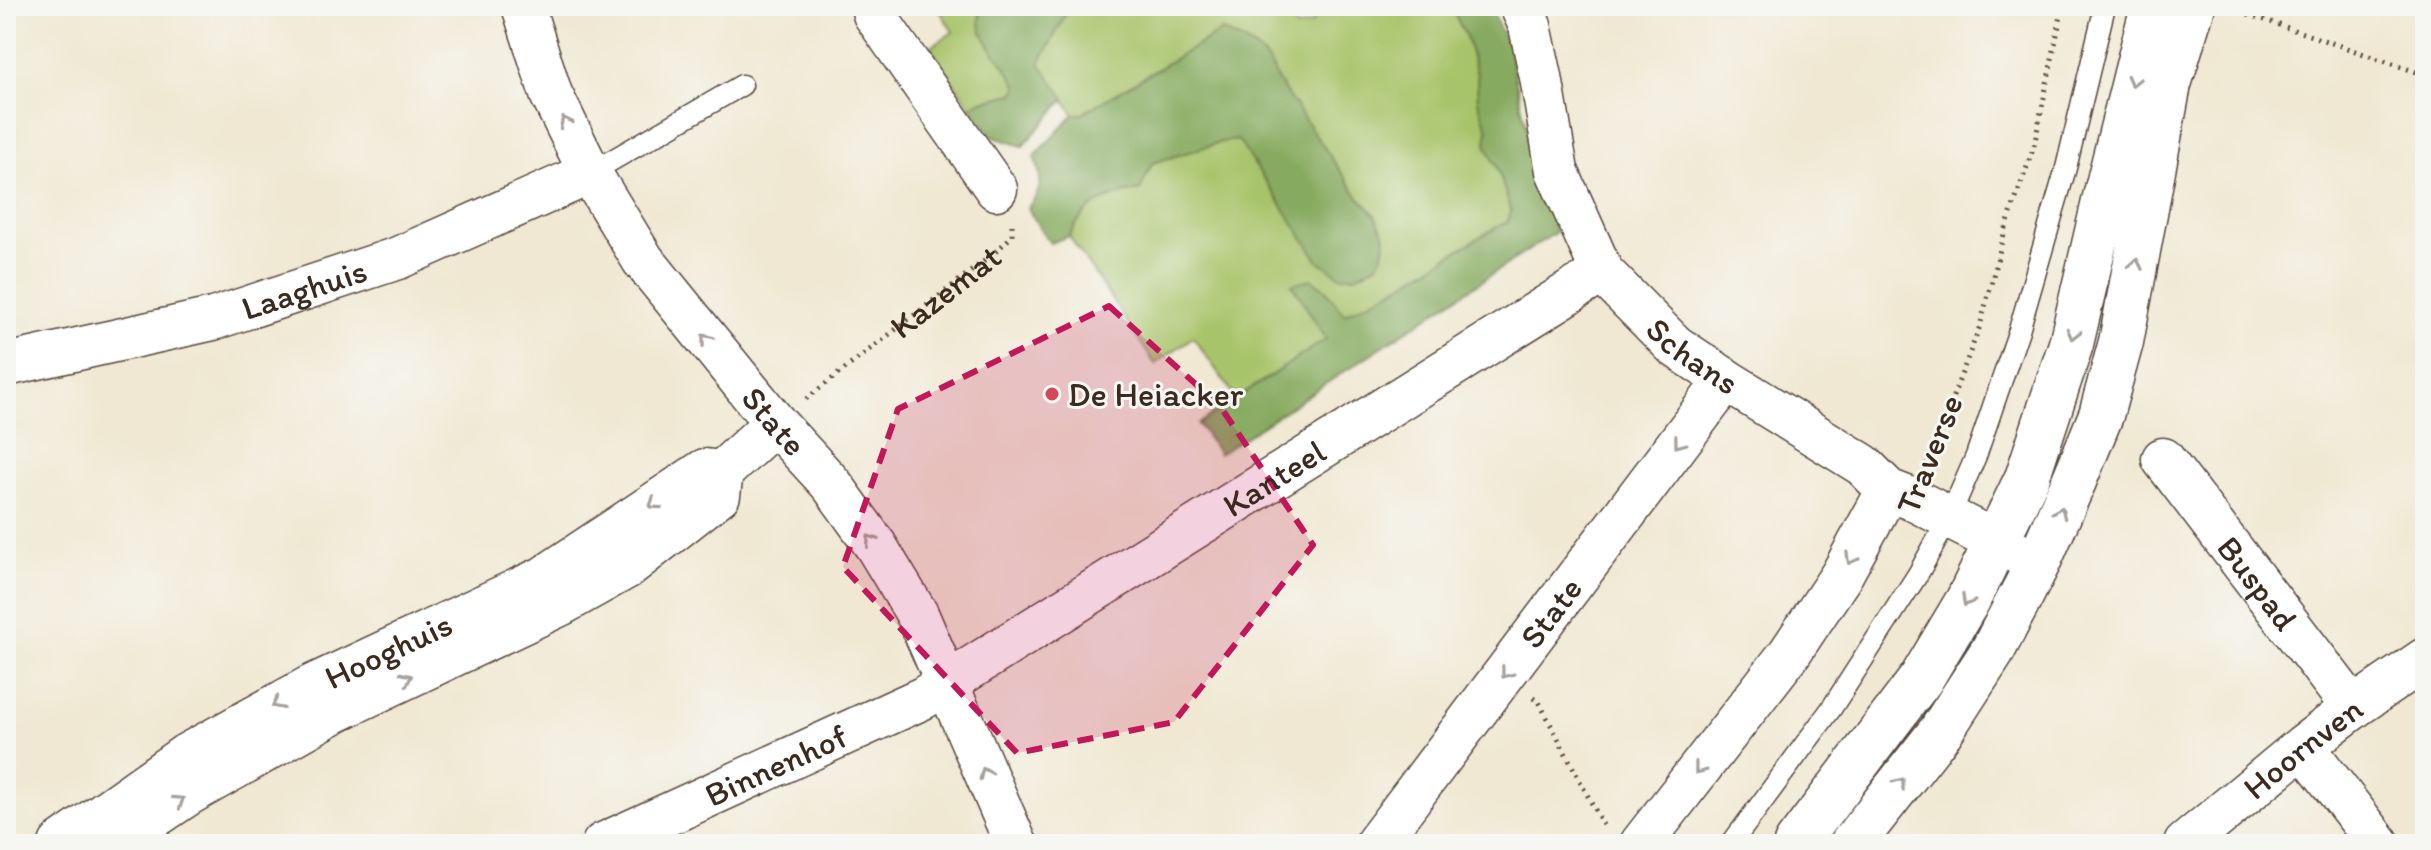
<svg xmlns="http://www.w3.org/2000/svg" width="2431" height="850" font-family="Itim,sans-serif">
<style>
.green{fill:#a8c46a;stroke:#727744;stroke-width:2}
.forest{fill:#86aa5e;stroke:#606a3e;stroke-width:2}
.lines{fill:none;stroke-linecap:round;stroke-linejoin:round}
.lane-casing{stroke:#564639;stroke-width:23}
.street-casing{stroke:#564639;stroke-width:45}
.secondary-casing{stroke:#564639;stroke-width:47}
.path{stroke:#564639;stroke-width:5;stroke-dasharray:2 6;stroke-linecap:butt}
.lane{stroke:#fff;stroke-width:20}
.street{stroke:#fff;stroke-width:42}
.secondary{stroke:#fff;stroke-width:44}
.oneway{stroke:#a79f9a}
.marked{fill:#c2185b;fill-opacity:0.2;stroke:#c2185b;stroke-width:6;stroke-dasharray:16 10;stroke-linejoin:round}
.poi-dot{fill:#d1495b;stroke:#f6f6f2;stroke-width:3}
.labels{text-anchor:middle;stroke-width:6;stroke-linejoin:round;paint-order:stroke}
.street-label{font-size:34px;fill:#3b2a1e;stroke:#f6f6f2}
.poi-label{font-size:34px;fill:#3b2a1e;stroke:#f6f6f2;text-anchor:start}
</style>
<rect width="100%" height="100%" fill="#f6f6f2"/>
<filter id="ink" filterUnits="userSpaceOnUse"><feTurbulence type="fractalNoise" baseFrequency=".0125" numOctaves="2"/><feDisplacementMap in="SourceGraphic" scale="16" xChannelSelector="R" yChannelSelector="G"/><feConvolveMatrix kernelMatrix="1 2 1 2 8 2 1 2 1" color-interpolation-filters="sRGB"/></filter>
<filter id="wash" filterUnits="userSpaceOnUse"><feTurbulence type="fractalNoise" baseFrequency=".006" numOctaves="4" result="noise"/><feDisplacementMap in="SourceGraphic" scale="32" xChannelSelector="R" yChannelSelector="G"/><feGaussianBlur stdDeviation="1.8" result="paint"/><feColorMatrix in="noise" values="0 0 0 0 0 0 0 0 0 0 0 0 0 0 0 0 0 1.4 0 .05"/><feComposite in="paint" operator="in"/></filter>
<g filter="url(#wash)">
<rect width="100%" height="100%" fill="#f0e8d2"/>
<path class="green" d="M937 6H983L979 14 987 40 1017 83 1019 87 1014 94 978 102 971 107 930 47 953 32Z
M1070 6H1289L1296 28 1313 23 1309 6H1450L1466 36 1477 75 1478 101 1488 130 1486 144 1499 172 1511 211 1508 221C1453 251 1402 289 1344 314L1324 288 1293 284 1327 339 1236 398 1193 337 1155 364 1069 236C1086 203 1105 197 1140 190L1152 163 1221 142 1239 140 1375 215 1358 196 1277 80C1269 51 1247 43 1222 31L1081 114H1074L1040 63Z"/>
<path class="forest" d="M983 6H1070L1040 63 1065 99 1023 146 993 137 971 107 978 102 1014 94 1018 87C1007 62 968 34 983 6Z
M1450 6H1490L1509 50 1540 189 1556 232 1219 454 1198 424 1326 339 1292 284 1311 279 1324 288 1344 314C1402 289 1453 251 1508 221L1511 211 1499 172 1486 144 1488 130 1478 101 1477 75 1466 36Z
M1222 31C1247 43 1269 51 1277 80L1358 196 1375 215 1385 236 1384 251 1378 264 1356 276H1340L1319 261 1238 140 1221 142 1152 163 1140 190C1105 197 1086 203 1069 236L1050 243 1027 208C1043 192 1043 176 1034 157L1074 114H1081Z"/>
</g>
<g filter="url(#ink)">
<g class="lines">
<g class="lane-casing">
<path id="lane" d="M590 173 742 85
M1731 844 1831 709 1918 574 1949 518 1976 456 2019 330 2066 168 2105 6"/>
</g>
<g class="street-casing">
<g id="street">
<path id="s2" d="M523 6 551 94 590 173 643 260 775 423 832 485 876 546 917 614 1016 844"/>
<path d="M872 6 874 14 996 189"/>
<path id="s3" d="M1521 6 1530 26 1541 77 1557 171 1602 272 1675 346 1726 380 1863 465 1888 490 1914 500 2038 563"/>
<path id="s4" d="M6 365 213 319 398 258 590 173"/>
<path id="s5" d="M2163 459 2353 708"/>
<path d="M2303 746 2379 844"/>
<path id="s6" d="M60 844 186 755 310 687 543 578 705 470 722 472"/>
<path d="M114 844 187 795 336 711 562 604 626 568 719 495 722 472 775 423"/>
<path id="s7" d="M603 844 923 698 1602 272"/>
<path id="s8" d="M1376 844 1726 380"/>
<path d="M1641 844 1789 654 1841 576 1888 490"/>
<path id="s9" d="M2185 844 2303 746 2353 708 2425 659"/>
</g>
</g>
<g class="secondary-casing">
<path id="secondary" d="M1796 844 1921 679 1968 600 2027 478 2071 344 2107 189 2153 6
M1852 844 1941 731 1992 652 2038 563 2074 481 2101 415 2121 342 2169 84 2193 6"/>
</g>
<g class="path">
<path d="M2233 9 2425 75"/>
<path id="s1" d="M806 399 992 255 1012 236V225"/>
<path d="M1927 464 1980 326 2004 234 2034 146 2063 6"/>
<path d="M1533 698 1539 702 1605 829"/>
</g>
<use href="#lane" class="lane"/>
<use href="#street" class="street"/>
<use href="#secondary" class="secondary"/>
</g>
<defs><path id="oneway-chevron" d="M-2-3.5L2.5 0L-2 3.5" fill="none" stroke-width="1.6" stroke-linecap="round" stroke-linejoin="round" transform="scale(2)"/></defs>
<g class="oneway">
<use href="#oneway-chevron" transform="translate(2133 81) rotate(104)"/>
<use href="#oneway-chevron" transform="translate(565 122) rotate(-116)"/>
<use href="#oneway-chevron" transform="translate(2136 264) rotate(-79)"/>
<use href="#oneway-chevron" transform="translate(2073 334) rotate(104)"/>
<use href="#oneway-chevron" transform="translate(706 339) rotate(-129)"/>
<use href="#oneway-chevron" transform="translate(1679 443) rotate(127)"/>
<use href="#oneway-chevron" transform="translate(654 504) rotate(146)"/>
<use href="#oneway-chevron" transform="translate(2060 512) rotate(-66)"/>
<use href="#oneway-chevron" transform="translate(871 540) rotate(-125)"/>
<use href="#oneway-chevron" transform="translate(1851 559) rotate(119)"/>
<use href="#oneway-chevron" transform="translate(1967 601) rotate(119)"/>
<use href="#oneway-chevron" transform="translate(1506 673) rotate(127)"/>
<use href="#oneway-chevron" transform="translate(407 678) rotate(-25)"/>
<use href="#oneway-chevron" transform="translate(277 704) rotate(153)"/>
<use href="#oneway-chevron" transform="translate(1699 769) rotate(128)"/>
<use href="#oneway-chevron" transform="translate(985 773) rotate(-114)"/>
<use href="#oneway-chevron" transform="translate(1900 783) rotate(-52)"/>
<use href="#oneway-chevron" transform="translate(179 801) rotate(-33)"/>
</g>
</g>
<path class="marked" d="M1109 306 1220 406 1313 545 1174 722 1017 753 843 567 898 409Z"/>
<circle class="poi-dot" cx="1052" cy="394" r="8"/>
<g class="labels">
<g class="street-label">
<text dy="12" stroke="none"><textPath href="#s4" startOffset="308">Laaghuis</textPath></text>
<text dy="12" stroke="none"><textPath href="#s1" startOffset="176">Kazemat</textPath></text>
<text dy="12" stroke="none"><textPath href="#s3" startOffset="404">Schans</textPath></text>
<text dy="12" stroke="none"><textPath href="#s2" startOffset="490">State</textPath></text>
<text transform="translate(1929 454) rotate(-68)" y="12">Traverse</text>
<text dy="12" stroke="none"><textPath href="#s7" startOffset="766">Kanteel</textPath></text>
<text dy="12" stroke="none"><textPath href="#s5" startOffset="156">Buspad</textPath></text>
<text dy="12" stroke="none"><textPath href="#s8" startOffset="290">State</textPath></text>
<text dy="12" stroke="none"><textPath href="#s6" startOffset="382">Hooghuis</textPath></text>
<text dy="12" stroke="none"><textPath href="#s9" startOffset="152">Hoornven</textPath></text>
<text dy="12" stroke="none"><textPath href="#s7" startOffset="190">Binnenhof</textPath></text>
</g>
<g class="poi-label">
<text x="1068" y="406">De Heiacker</text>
</g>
</g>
<rect width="2431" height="850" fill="none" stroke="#f6f6f2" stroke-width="32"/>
</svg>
